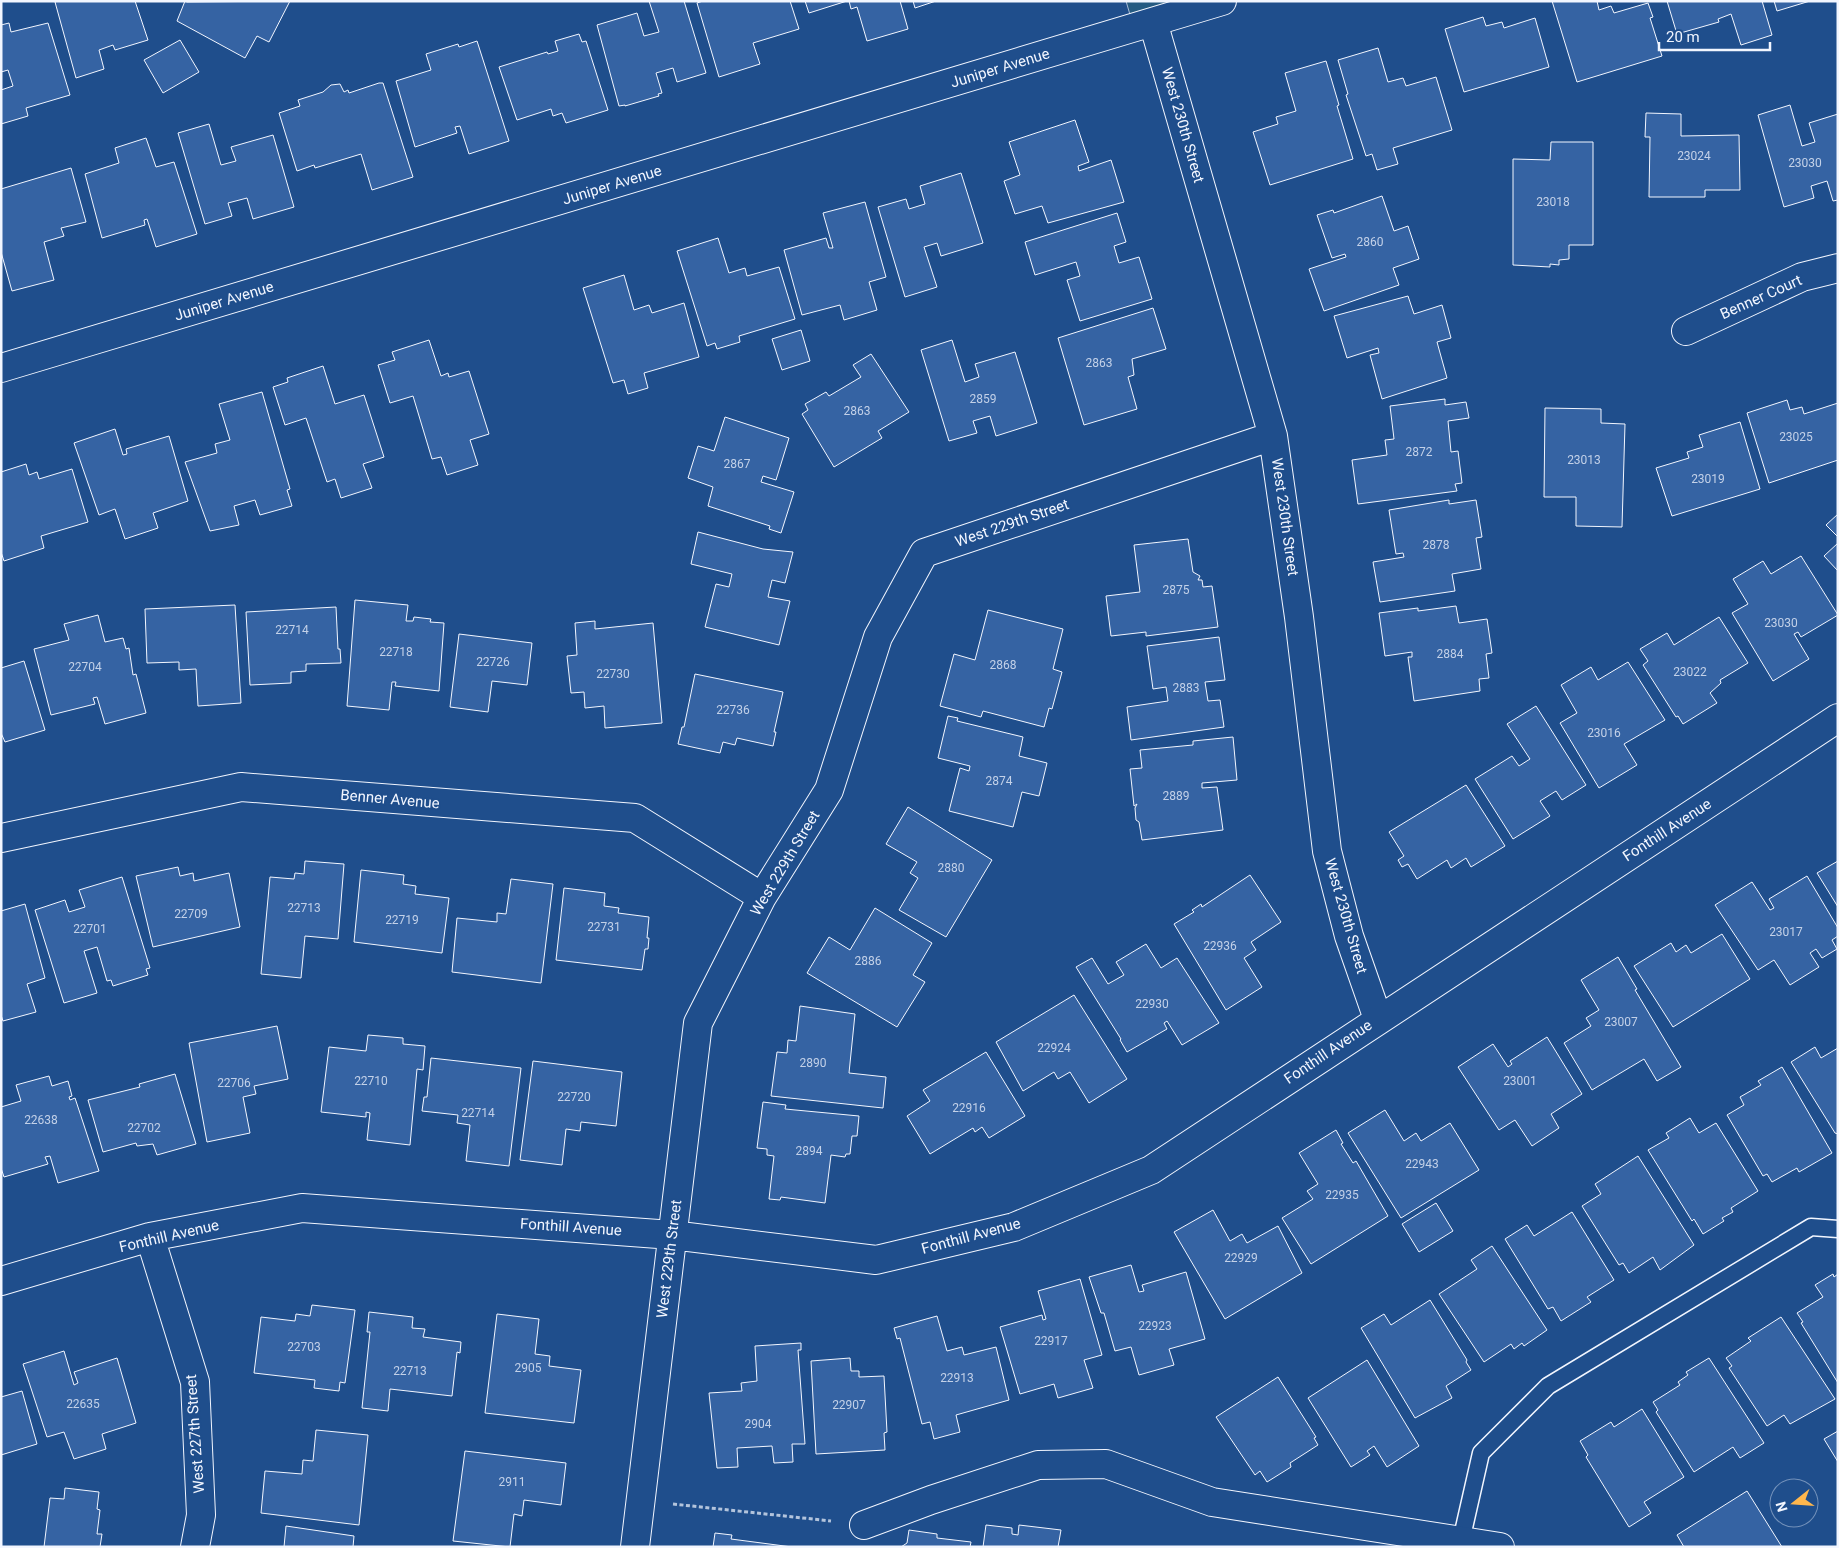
<svg xmlns="http://www.w3.org/2000/svg" width="1839" height="1548" font-family="Roboto,sans-serif">
<style>
.green{fill:#245a82;stroke:#a8bbd7}
.building{fill:#3563a3;stroke:#f2f6ff}
.lines{fill:none;stroke-linecap:round;stroke-linejoin:round}
.service-casing{stroke:#f2f6ff;stroke-width:19}
.minor-casing{stroke:#f2f6ff;stroke-width:30}
.path{stroke:#b3c4dc;stroke-width:3;stroke-dasharray:4 2.5;stroke-linecap:butt}
.service{stroke:#1f4e8c;stroke-width:16}
.minor{stroke:#1f4e8c;stroke-width:28}
.labels{text-anchor:middle;stroke-width:4;stroke-linejoin:round;paint-order:stroke}
.number-label{font-size:12px;fill:#c3d1e8}
.street-label{font-size:15px;fill:#f2f6ff;stroke:#1f4e8c}
</style>
<rect width="100%" height="100%" fill="#1f4e8c"/>
<path class="green" d="M1126 1H1212L1133 25Z"/>
<path class="building" d="M58 1H135L148 40 115 50 113 45 99 50 104 69 76 78 55 2Z
M185 1 187 2 290 1 269 42 257 36 245 58 177 21Z
M649 1H684L706 73 677 82 673 68 656 73 662 93 658 94 659 96 625 106V105L619 106 597 25 637 13 644 36 659 32Z
M703 1H790L799 29 753 43 760 64 719 77 697 3Z
M805 1H847L809 13Z
M849 1H900L908 29 867 41 857 7 851 9Z
M913 1H936L915 8Z
M1552 1H1597L1599 10 1611 6 1614 13 1648 3 1653 17 1650 18 1662 56 1577 82Z
M1667 1H1762L1772 35 1741 45 1731 14 1718 19 1719 22 1677 34Z
M1774 1H1810L1777 11Z
M1483 17 1486 26 1502 22 1504 28 1535 18 1549 67 1464 92 1445 29Z
M9 23 11 32 48 23 70 95 26 108 28 116 1 124V90L13 86 8 70 1 72V25Z
M579 34 582 42 586 41 608 110 566 123 562 113 553 116 551 109 517 120 499 67 547 52 548 54 558 51 555 41Z
M180 40 199 72 163 93 144 60Z
M477 41 509 141 469 154 460 126 455 127 457 133 415 147 396 81 431 70 426 54 458 44 459 47Z
M1378 48 1388 82 1403 78 1406 86 1436 77 1452 130 1393 148 1398 164 1377 170 1372 154 1366 156 1346 95 1348 94 1338 60Z
M1326 61 1339 105 1337 106 1353 159 1270 185 1253 132 1278 124 1276 117 1296 111 1285 73Z
M379 83H383L413 177 372 190 361 154 315 168 314 165 297 171 279 113 300 106 298 100 323 92 331 85 340 84 344 92 348 90 349 93Z
M1790 105 1802 146 1815 142 1809 123 1838 114V200L1833 201 1827 181 1811 186 1814 198 1784 207 1758 115Z
M1646 113 1681 114V136L1739 135 1740 190H1705V197H1649L1650 137H1645Z
M1075 120 1089 162 1078 166 1079 171 1111 160 1124 202 1048 223 1042 206 1015 214 1004 181 1020 175 1009 142Z
M209 124 221 165 236 161 231 147 273 135 294 207 253 219 247 198 228 203 232 216 205 224 178 133Z
M146 138 156 167 174 162 197 234 156 247 147 219 144 220 145 225 102 238 85 174 119 163 115 148Z
M1551 142H1593V245H1569V259L1559 260V265L1550 264V267L1513 265V159L1550 160Z
M71 168 86 222 61 228 64 236 44 242 54 280 12 291 1 252V189Z
M961 173 983 243 941 256 937 243 924 247 937 287 905 297 878 207 906 199 909 209 925 204 920 186Z
M1382 196 1394 231 1408 226 1419 259 1393 268 1399 285 1324 311 1309 269 1346 257 1345 254 1332 258 1317 215 1333 210 1334 213Z
M865 202 886 277 869 282 877 310 844 320 840 305 802 315 784 250 826 238 829 248H833L823 213Z
M1117 213 1126 242 1114 246 1119 263 1139 257 1152 299 1080 321 1067 280 1080 276 1076 262 1035 275 1025 242Z
M718 238 729 273 745 268 747 276 779 267 795 319 739 336 740 342 717 349 715 343 707 346 677 251Z
M624 275 634 310 649 305 652 313 684 303 699 357 644 373 648 388 628 394 624 380 613 383 583 288Z
M1408 296 1414 314 1442 305 1451 338 1437 342 1447 378 1382 399 1370 355 1379 353 1378 348 1347 358 1334 316Z
M1153 308 1166 349 1132 359 1134 375 1128 377 1137 409 1084 425 1058 338Z
M801 330 810 361 782 370 772 339Z
M429 340 441 376 448 373 449 377 469 371 489 434 470 440 478 465 447 475 441 457 432 459 413 396 390 403 378 365 395 360 392 352Z
M952 340 965 382 979 377 975 364 1015 352 1037 423 996 436 990 416 973 421 977 433 949 441 921 350Z
M871 354 909 412 878 431 882 438 834 467 802 414 808 410 805 404 826 392 829 396 861 377 853 365Z
M323 366 335 404 364 395 384 457 363 464 372 488 341 498 335 479 327 482 306 418 285 425 273 387 288 382 287 378Z
M262 392 290 489 287 490 292 506 260 515 255 500 234 506 239 525 210 531 185 462 217 453 215 444 230 440 219 404Z
M1445 399V405L1466 402 1469 418 1448 421 1451 452 1458 451 1462 483 1455 484 1457 491 1358 504 1352 460 1387 455 1385 440 1394 439 1390 406Z
M1787 400 1790 410 1802 407 1804 414 1838 403V460L1769 483 1747 413Z
M1545 408 1601 409V423L1625 424 1622 527 1576 526V497H1544Z
M725 417 789 438 776 480 763 476 761 482 794 492 781 533 769 529 770 526 708 506 713 487 688 478 698 446 714 451Z
M1740 422 1760 489 1672 516 1656 468 1689 458 1687 452 1703 447 1699 435Z
M115 429 123 455 127 454 126 449 169 436 188 501 153 513 158 528 125 539 115 509 99 515 74 443Z
M26 464 29 475 37 472 39 479 72 469 88 522 41 536 44 548 4 561 1 552V472Z
M1449 500V504L1476 500 1482 537 1476 538 1481 569 1452 574 1455 591 1380 602 1373 562 1404 557 1403 553 1396 554 1389 510Z
M1838 514V537L1826 525Z
M698 532 763 549 793 552 785 583 772 580 768 597 790 601 779 645 705 627 716 584 729 587 732 574 691 564Z
M1188 539 1193 572 1200 576 1198 580H1202L1203 587 1212 586 1218 627 1146 636V632L1111 636 1106 596 1140 592 1134 545Z
M1838 543V571L1824 556Z
M1801 556 1838 615 1801 637 1798 632 1794 634 1809 659 1773 681 1732 613 1748 604 1733 579 1763 561 1771 574Z
M355 600 408 605 406 621H413L414 617 431 619 430 622 444 623 439 691 395 686 396 682H392L389 710 347 706Z
M235 605 241 703 198 706 196 669 179 670V662L147 663 145 609Z
M1456 606 1459 623 1487 619 1492 653 1486 654 1489 678 1479 679 1480 691 1414 701 1408 657H1412V652L1385 656 1379 613 1418 608V611Z
M336 607 338 649H340L341 663 306 664V671L291 672V683L250 685 246 612Z
M988 610 1063 629 1053 669 1062 672 1052 709 1049 708 1044 727 983 711 981 717 940 706 954 654 975 660Z
M98 615 105 642 123 638 126 649 129 648 133 675 136 674 146 713 105 724 97 697 93 698 95 704 51 715 34 649 69 640 64 624Z
M1719 617 1748 663 1720 680 1721 683 1710 693 1717 703 1683 724 1678 716 1676 717 1643 665 1648 661 1640 649 1667 633 1674 645Z
M595 621V629L653 623 662 723 605 728 604 706 585 708 584 692 571 693 567 656 577 655 575 623Z
M459 634 532 643 527 685 492 681 488 712 450 707Z
M1219 637 1225 680 1205 682 1208 701 1220 700 1224 727 1131 740 1127 707 1168 701 1166 687 1153 689 1147 646Z
M24 661 45 730 5 742 1 733V668Z
M1628 662 1665 720 1624 744 1637 765 1599 788 1560 723 1577 713 1561 685 1591 667 1598 680Z
M695 674 783 692 774 732H776L773 746 737 738 735 745 723 742 720 753 678 744 682 727H684Z
M1536 706 1586 785 1562 800 1556 791 1540 801 1550 816 1513 839 1475 779 1512 756 1519 766 1530 759 1507 724Z
M948 716 958 718 957 721 1023 737 1019 756 1047 763 1039 796 1022 792 1013 827 949 811 960 768 969 771 970 766 938 758Z
M1233 737 1237 780 1202 783V788L1217 787 1223 830 1142 840 1139 822 1136 820 1135 808 1137 804 1134 806 1130 769 1142 768 1140 750 1193 745V741Z
M1466 785 1505 846 1471 867 1466 858 1451 868 1447 860 1417 879 1408 864 1402 867 1398 860 1404 856 1389 832Z
M908 807 992 860 946 937 899 910 918 878 910 873 917 862 886 844Z
M305 861 344 864 338 939 305 936 301 978 261 974 270 877 294 879 295 873 304 874Z
M1838 861V907L1817 873Z
M178 867 180 876 193 873 194 881 229 873 240 927 153 947 136 876Z
M361 870 404 875 403 884 416 886 415 894 449 898 442 953 354 942Z
M1250 875 1281 922 1251 942 1256 950 1244 958 1262 987 1226 1010 1174 924 1194 912 1192 910 1201 904 1202 907Z
M1807 876 1838 928V936L1832 940 1837 949 1822 958 1816 949 1810 953 1819 967 1790 985 1774 960 1758 970 1715 905 1752 882 1770 910 1774 908 1769 899Z
M122 877 150 968 146 969 148 975 113 986 111 980 107 981 97 947 84 951 97 993 64 1003 35 910 65 900 69 912 85 907 79 890Z
M511 879 553 884 541 983 452 972 457 918 497 922V913L506 914Z
M564 888 605 893 604 906 619 908 618 913 649 917 647 938H649L648 949H645L642 970 556 960Z
M25 904 45 978 27 984 36 1012 3 1021 1 1015V911Z
M875 908 932 943 913 975 925 982 897 1027 807 973 829 937 850 950Z
M1722 934 1750 979 1673 1027 1634 966 1671 943 1676 952 1686 945 1691 953Z
M1146 944 1161 968 1177 958 1219 1023 1182 1045 1167 1021 1164 1023 1167 1029 1127 1052 1120 1040 1121 1039 1076 967 1092 958 1108 984 1124 975 1116 962Z
M1618 957 1637 989 1635 990 1681 1067 1657 1081 1644 1059 1592 1090 1564 1043 1591 1026 1586 1018 1599 1010 1581 980Z
M1074 995 1127 1079 1089 1103 1070 1072 1058 1079 1054 1072 1023 1091 996 1042Z
M800 1006 855 1014 849 1073 886 1077 883 1108 771 1096 777 1052 787 1053 788 1040 796 1041Z
M277 1026 288 1079 254 1086 256 1094 243 1097 250 1133 207 1142 189 1043Z
M368 1035 403 1038V1044L425 1046 423 1070 417 1069 410 1145 367 1140 370 1113 366 1112V1117L321 1112 329 1047 366 1051Z
M1547 1037 1582 1094 1551 1114 1559 1128 1532 1146 1515 1120 1499 1130 1458 1067 1493 1044 1508 1067 1512 1064 1510 1061Z
M1815 1047 1821 1058 1838 1048V1134L1835 1133 1791 1062Z
M986 1052 1025 1116 989 1138 982 1127 975 1132 973 1128 930 1154 907 1116 930 1101 923 1090Z
M431 1058 521 1068 509 1166 466 1161 470 1125 457 1123 458 1115 422 1111 424 1097H427Z
M533 1061 622 1072 616 1126 581 1122 580 1131 566 1129 562 1165 520 1160Z
M1782 1067 1832 1153 1799 1172 1797 1168 1772 1182 1767 1174 1763 1176 1727 1115 1744 1105 1740 1097 1761 1085 1758 1081Z
M175 1074 196 1144 157 1155 153 1144 137 1146 136 1143 103 1152 88 1100 140 1087 139 1084Z
M49 1076 52 1086 68 1081 72 1096 69 1097 70 1100 75 1098 99 1171 58 1183 50 1156 45 1157 48 1164 4 1177 1 1168V1107L21 1101 16 1085Z
M763 1102 786 1105 785 1109 859 1116 857 1136H852L850 1154H846L845 1157 831 1155 825 1203 781 1197 780 1200 769 1199 774 1156 767 1155V1149L757 1148Z
M1385 1110 1404 1141 1416 1133 1421 1141 1450 1123 1479 1170 1401 1218 1348 1133Z
M1690 1118 1699 1133 1716 1123 1758 1191 1731 1208 1733 1212 1722 1218 1724 1221 1703 1234 1694 1219 1692 1221 1648 1150 1669 1138 1666 1133Z
M1336 1130 1343 1143 1341 1144 1353 1163 1356 1161 1388 1216 1311 1264 1282 1218 1313 1199 1307 1191 1318 1184 1299 1153Z
M1638 1156 1694 1245 1660 1270 1653 1257 1629 1273 1623 1263 1619 1265 1582 1206 1601 1194 1595 1184Z
M1436 1203 1453 1231 1419 1252 1402 1224Z
M1213 1210 1230 1241 1242 1234 1247 1243 1278 1226 1302 1273 1225 1319 1174 1232Z
M1572 1212 1614 1280 1587 1297 1591 1302 1561 1321 1553 1307 1548 1309 1505 1239 1527 1225 1534 1236Z
M1492 1246 1547 1330 1524 1346 1522 1343 1514 1349 1511 1344 1484 1362 1439 1294 1477 1269 1471 1260Z
M1131 1265 1139 1292 1144 1291 1142 1285 1186 1272 1205 1339 1169 1349 1174 1365 1139 1375 1131 1347 1115 1351 1104 1313H1101L1089 1277Z
M1833 1274 1834 1277 1838 1274V1383L1801 1323 1803 1322 1797 1313 1823 1297 1815 1285Z
M1080 1279 1102 1355 1084 1360 1093 1388 1058 1398 1054 1384 1020 1394 1000 1327 1042 1315 1043 1320 1046 1319 1038 1291Z
M1430 1300 1467 1360 1466 1362 1471 1370 1446 1386 1452 1398 1415 1418 1361 1328 1384 1314 1391 1325Z
M312 1305 355 1310 345 1383 340 1382 339 1391 314 1388 315 1380 254 1373 261 1317 295 1321 296 1314 310 1316Z
M369 1312 413 1317 412 1328 425 1329 423 1337 461 1342 460 1353 457 1352 452 1396 390 1389 388 1411 362 1408 370 1332H367Z
M497 1314 539 1319 535 1354 550 1356 549 1366 581 1370 574 1423 485 1413Z
M937 1316 947 1351 962 1347 964 1355 996 1347 1009 1400 956 1415 960 1432 934 1439 930 1422 922 1424 900 1338 897 1339 894 1328Z
M1781 1317 1835 1399 1790 1424 1784 1415 1767 1426 1729 1368 1732 1366 1726 1358 1751 1341 1748 1338Z
M801 1343V1350H798L805 1444H792L793 1462 774 1463 772 1446 737 1448 738 1467 717 1468 709 1393 742 1391 741 1383 757 1381 755 1346Z
M64 1351 74 1385 78 1383 74 1372 117 1358 136 1423 102 1434 106 1449 74 1459 64 1432 47 1437 23 1364Z
M850 1358 851 1371H859V1377L884 1376 887 1432 884 1433 885 1450 816 1454 811 1361Z
M1709 1358 1764 1443 1740 1458 1733 1447 1694 1472 1656 1412 1658 1410 1653 1402 1680 1385 1678 1382 1688 1375 1686 1372Z
M1367 1360 1419 1446 1387 1467 1374 1446 1367 1451 1370 1455 1351 1467 1308 1398Z
M1278 1377 1316 1437 1314 1438 1318 1445 1290 1463 1291 1467 1267 1482 1260 1471 1255 1475 1216 1417Z
M22 1391 37 1444 1 1455V1397Z
M1642 1409 1684 1477 1644 1502 1651 1513 1629 1527 1586 1457 1588 1455 1580 1441 1611 1422 1614 1427Z
M316 1430 368 1435 359 1525 261 1513 265 1471 302 1474 303 1460 313 1461Z
M1838 1431V1462L1824 1439Z
M465 1451 566 1463 561 1505 524 1500 522 1516 514 1514 510 1547 453 1541Z
M65 1488 99 1492 97 1509 100 1510 97 1534H102L100 1547H44L50 1498 64 1499Z
M1747 1491 1782 1547H1684L1677 1535Z
M986 1525 1012 1528V1534L1018 1535 1019 1525 1061 1530 1058 1547H983Z
M286 1526 354 1536 353 1547H284Z
M909 1530 937 1534V1538L971 1542 970 1547H901L907 1543Z
M715 1533 732 1535 731 1539 792 1547H713Z"/>
<g class="lines">
<g class="service-casing">
<path id="service" d="M1461 1541 1481 1453 1548 1386 1811 1227 1838 1229"/>
</g>
<g class="minor-casing">
<path id="minor" d="M1153 22 1273 436 1299 617 1327 851 1349 936 1378 1019
M1686 331 1802 277 1838 268
M1 368 1222 1
M1 838 241 787 635 818 762 897
M150 1237 195 1382 201 1515 195 1547
M1 1281 150 1237 302 1208 672 1235 876 1260 1014 1227 1151 1170 1838 718
M864 1525 931 1500 1038 1465 1106 1464 1212 1502 1500 1547
M635 1547 698 1023 762 897 829 790 878 637 924 553 1273 436"/>
</g>
<path class="path" d="M673 1504 831 1521"/>
<use href="#service" class="service"/>
<use href="#minor" class="minor"/>
</g>
<g class="labels">
<g class="number-label">
<text x="1694" y="160">23024</text>
<text x="1805" y="167">23030</text>
<text x="1553" y="206">23018</text>
<text x="1370" y="246">2860</text>
<text x="1099" y="367">2863</text>
<text x="983" y="403">2859</text>
<text x="857" y="415">2863</text>
<text x="1796" y="441">23025</text>
<text x="1419" y="456">2872</text>
<text x="1584" y="464">23013</text>
<text x="737" y="468">2867</text>
<text x="1708" y="483">23019</text>
<text x="1436" y="549">2878</text>
<text x="1176" y="594">2875</text>
<text x="1781" y="627">23030</text>
<text x="292" y="634">22714</text>
<text x="396" y="656">22718</text>
<text x="1450" y="658">2884</text>
<text x="493" y="666">22726</text>
<text x="1003" y="669">2868</text>
<text x="85" y="671">22704</text>
<text x="1690" y="676">23022</text>
<text x="613" y="678">22730</text>
<text x="1186" y="692">2883</text>
<text x="733" y="714">22736</text>
<text x="1604" y="737">23016</text>
<text x="999" y="785">2874</text>
<text x="1176" y="800">2889</text>
<text x="951" y="872">2880</text>
<text x="304" y="912">22713</text>
<text x="191" y="918">22709</text>
<text x="402" y="924">22719</text>
<text x="604" y="931">22731</text>
<text x="90" y="933">22701</text>
<text x="1786" y="936">23017</text>
<text x="1220" y="950">22936</text>
<text x="868" y="965">2886</text>
<text x="1152" y="1008">22930</text>
<text x="1621" y="1026">23007</text>
<text x="1054" y="1052">22924</text>
<text x="813" y="1067">2890</text>
<text x="371" y="1085">22710</text>
<text x="1520" y="1085">23001</text>
<text x="234" y="1087">22706</text>
<text x="574" y="1101">22720</text>
<text x="969" y="1112">22916</text>
<text x="478" y="1117">22714</text>
<text x="41" y="1124">22638</text>
<text x="144" y="1132">22702</text>
<text x="809" y="1155">2894</text>
<text x="1422" y="1168">22943</text>
<text x="1342" y="1199">22935</text>
<text x="1241" y="1262">22929</text>
<text x="1155" y="1330">22923</text>
<text x="1051" y="1345">22917</text>
<text x="304" y="1351">22703</text>
<text x="528" y="1372">2905</text>
<text x="410" y="1375">22713</text>
<text x="957" y="1382">22913</text>
<text x="83" y="1408">22635</text>
<text x="849" y="1409">22907</text>
<text x="758" y="1428">2904</text>
<text x="512" y="1486">2911</text>
</g>
<g class="street-label">
<text transform="translate(1000 68) rotate(-17)" y="5">Juniper Avenue</text>
<text transform="translate(1183 125) rotate(74)" y="5">West 230th Street</text>
<text transform="translate(612 185) rotate(-17)" y="5">Juniper Avenue</text>
<text transform="translate(1761 297) rotate(-24)" y="5">Benner Court</text>
<text transform="translate(224 301) rotate(-17)" y="5">Juniper Avenue</text>
<text transform="translate(1285 517) rotate(82)" y="5">West 230th Street</text>
<text transform="translate(1012 523) rotate(-19)" y="5">West 229th Street</text>
<text transform="translate(390 799) rotate(5)" y="5">Benner Avenue</text>
<text transform="translate(1667 830) rotate(-33)" y="5">Fonthill Avenue</text>
<text transform="translate(785 863) rotate(-59)" y="5">West 229th Street</text>
<text transform="translate(1346 916) rotate(74)" y="5">West 230th Street</text>
<text transform="translate(1328 1052) rotate(-34)" y="5">Fonthill Avenue</text>
<text transform="translate(571 1227) rotate(4)" y="5">Fonthill Avenue</text>
<text transform="translate(169 1236) rotate(-13)" y="5">Fonthill Avenue</text>
<text transform="translate(971 1236) rotate(-15)" y="5">Fonthill Avenue</text>
<text transform="translate(669 1259) rotate(-83)" y="5">West 229th Street</text>
<text transform="translate(195 1434) rotate(-94)" y="5">West 227th Street</text>
</g>
</g>
<rect width="1839" height="1548" fill="none" stroke="#f2f6ff" stroke-width="5"/>
<g transform="translate(1794 1503) rotate(253)"><circle r="24" fill="#1f4e8c" stroke="#7391ba"/>
<path d="M0-4L9 19L0 12L-9 19Z" fill="#ffb74d"/>
<text y="-8" font-size="14" font-weight="bold" text-anchor="middle" fill="#f2f6ff">N</text>
</g>
<path d="M1659 42v8h111v-8" fill="none" stroke="#f2f6ff" stroke-width="2.5"/>
<text x="1666" y="42" font-size="15" fill="#f2f6ff" stroke="#1f4e8c" stroke-width="4" paint-order="stroke">20 m</text>
</svg>
